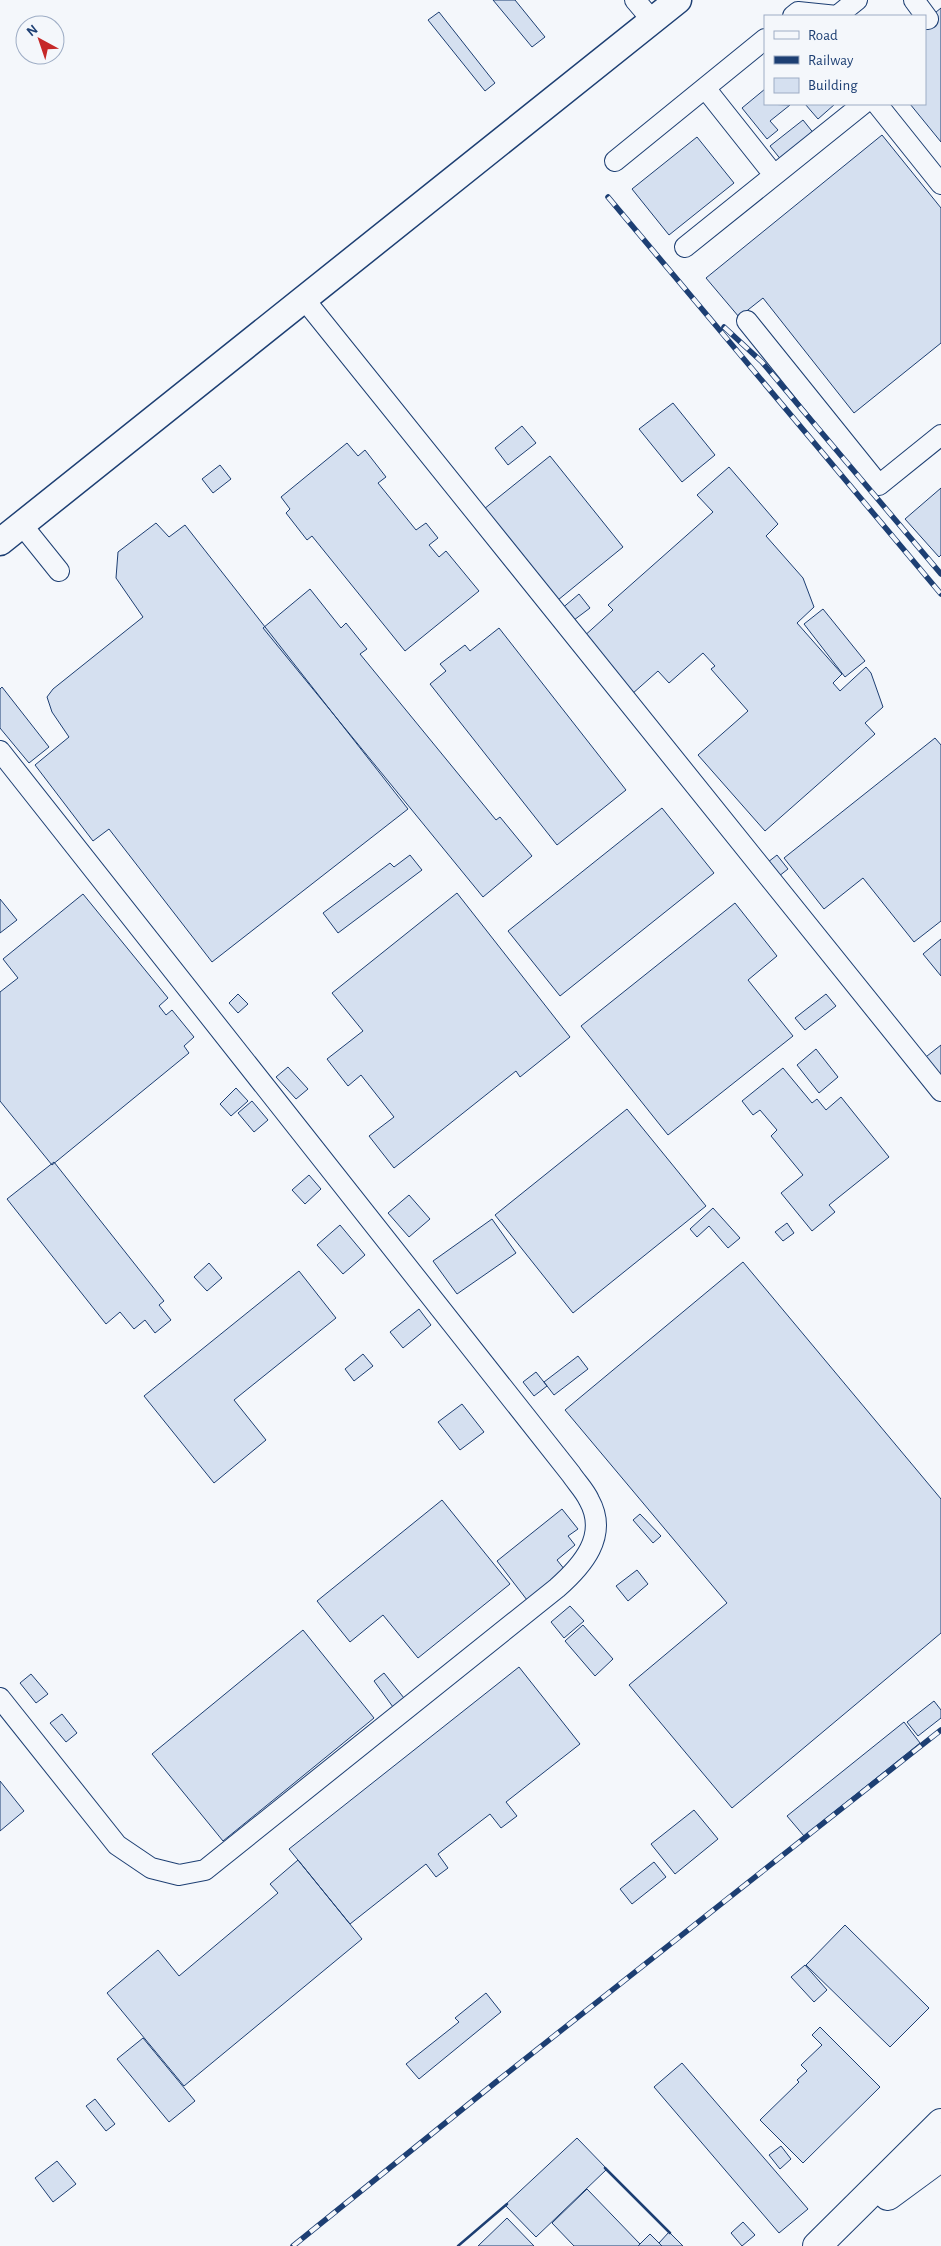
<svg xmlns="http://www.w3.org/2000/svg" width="941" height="2246" font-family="'Alegreya Sans',sans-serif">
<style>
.building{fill:#d5e0f0;stroke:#1d3f73}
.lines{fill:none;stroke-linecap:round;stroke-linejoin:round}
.minor-casing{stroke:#1d3f73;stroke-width:22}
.major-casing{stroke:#1d3f73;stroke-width:29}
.highway-casing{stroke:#1d3f73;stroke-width:30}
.minor{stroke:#f4f7fb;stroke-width:20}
.major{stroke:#f4f7fb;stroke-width:26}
.highway{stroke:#f4f7fb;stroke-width:28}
.rail-casing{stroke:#1d3f73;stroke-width:5.5}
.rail{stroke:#f4f7fb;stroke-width:4;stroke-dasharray:11;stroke-linecap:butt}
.wall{stroke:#1d3f73;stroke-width:2.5}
</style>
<rect width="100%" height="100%" fill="#f4f7fb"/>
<path class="building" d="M493 0H515L545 37 532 47Z
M941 8V142L910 104H925V21Z
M439 12 495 83 485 91 428 20Z
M765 89V104L790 105 770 121 778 130 767 139 742 108Z
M805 104H835L818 119Z
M803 120 815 135 782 161 770 146Z
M882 135 941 208V343L854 413 763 298 739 317 706 278Z
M697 137 734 183 669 235 632 189Z
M673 403 715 455 682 482 639 429Z
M522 426 536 443 508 465 495 448Z
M347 443 358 456 365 450 386 477 378 483 416 530 426 523 438 538 429 545 439 557 446 551 479 591 405 651 312 536 307 540 286 513 290 509 281 497Z
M550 456 623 547 558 600 484 509Z
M220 465 231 479 213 493 202 479Z
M729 467 778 524 766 536 803 578 814 607 797 623 842 674 833 683 840 691 866 667 871 673 883 707 865 723 875 734 765 831 698 755 748 711 711 669 715 666 703 653 669 683 658 671 632 694 582 638 613 610 608 605 713 512 697 495Z
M941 488V555L939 557 905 519Z
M156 523 169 537 185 525 408 809 212 962 109 829 93 841 35 765 69 737 52 712 47 697 53 689 143 617 116 578 118 552Z
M310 589 341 628 346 623 367 649 360 654 496 820 500 817 532 856 483 897 263 628Z
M579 594 590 608 570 623 560 610Z
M823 609 865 661 845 677 804 624Z
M499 628 626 790 557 845 430 684 446 671 440 664 465 645 470 651Z
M2 687 49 747 29 763 0 728V689Z
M935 738 941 745V921L914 942 863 878 824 909 784 858Z
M662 808 714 873 560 996 508 931Z
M410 855 422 870 338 933 323 913 390 863 394 867Z
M777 855 788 869 774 880 763 866Z
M457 893 570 1037 520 1077 516 1071 394 1168 369 1136 394 1117 361 1075 348 1086 327 1059 363 1031 332 993Z
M83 894 168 998 159 1006 166 1015 172 1010 194 1037 184 1046 189 1053 52 1165 0 1101V992L18 978 3 959Z
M0 899 17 920 0 933Z
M735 903 777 956 748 980 793 1036 668 1135 581 1026Z
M941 939V976L923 954Z
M238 994 248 1004 238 1013 229 1003Z
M826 994 836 1006 805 1030 795 1018Z
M941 1045V1084L922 1060Z
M816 1049 838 1077 819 1093 797 1065Z
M288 1067 308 1089 296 1099 276 1077Z
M783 1068 812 1103 817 1099 826 1110 841 1097 889 1157 829 1205 835 1212 812 1231 781 1193 803 1175 771 1136 777 1130 760 1110 753 1115 742 1101Z
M236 1088 248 1101 231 1116 220 1104Z
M252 1101 268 1120 254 1132 238 1113Z
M627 1109 706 1206 573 1313 495 1215Z
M54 1162 164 1301 159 1305 171 1320 155 1333 145 1320 134 1329 120 1312 106 1324 7 1199Z
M309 1175 321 1189 305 1204 292 1190Z
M409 1195 430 1219 409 1237 388 1213Z
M713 1208 740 1238 728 1248 709 1226 697 1237 690 1229Z
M492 1219 516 1253 457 1294 433 1261Z
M787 1223 794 1233 783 1241 775 1232Z
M340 1225 365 1255 343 1274 317 1245Z
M743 1262 941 1499V1633L732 1808 629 1685 727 1603 565 1410Z
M209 1263 222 1278 207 1291 194 1277Z
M299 1271 336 1318 234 1400 266 1440 214 1483 144 1396Z
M419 1309 431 1325 403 1348 390 1332Z
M363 1354 373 1366 354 1381 345 1369Z
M578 1356 588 1369 554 1395 544 1382Z
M536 1372 547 1386 534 1396 523 1382Z
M462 1404 484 1432 460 1450 438 1422Z
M442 1500 510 1584 418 1658 383 1615 350 1642 317 1601Z
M562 1509 578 1529 568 1536 575 1545 557 1560 565 1570 527 1600 497 1561Z
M640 1514 661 1536 653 1543 633 1520Z
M637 1570 648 1584 628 1601 616 1586Z
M570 1606 584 1621 564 1638 551 1622Z
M583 1625 613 1659 595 1676 565 1641Z
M303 1630 374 1718 223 1841 152 1754Z
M519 1667 580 1744 506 1802 517 1816 501 1828 490 1814 438 1854 448 1868 436 1877 426 1864 350 1924 289 1849Z
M384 1673 404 1698 393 1707 374 1681Z
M31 1674 48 1694 36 1703 20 1683Z
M934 1701 941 1710V1718L918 1736 907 1722Z
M62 1714 77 1733 66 1742 50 1723Z
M904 1722 920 1743 804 1836 787 1816Z
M0 1781 24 1811 0 1831Z
M694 1810 718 1839 675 1874 651 1844Z
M298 1860 362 1939 184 2086 107 1993 158 1950 179 1976 278 1893 270 1884Z
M654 1862 666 1877 632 1904 620 1889Z
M845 1925 929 2008 890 2047 806 1965Z
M805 1965 827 1990 814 2002 791 1977Z
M486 1993 501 2012 419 2079 406 2064 459 2022 455 2018Z
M820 2027 880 2087 803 2163 760 2120 799 2082 797 2080 807 2071 801 2065 822 2045 812 2035Z
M143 2038 195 2101 169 2122 117 2059Z
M682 2063 808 2209 779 2233 654 2087Z
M95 2099 115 2124 106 2131 86 2106Z
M577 2138 607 2169 536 2237 505 2205Z
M781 2146 791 2159 780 2169 769 2155Z
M57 2161 76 2184 53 2202 35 2178Z
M587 2189 640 2244 638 2246H574L552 2223Z
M507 2218 534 2246H478Z
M743 2222 755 2235 742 2246 731 2233Z
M669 2232 683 2246H662L659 2243Z
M650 2234 662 2246H638Z"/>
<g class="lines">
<g class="minor-casing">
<path id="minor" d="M635 0 652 20
M914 0 928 19
M793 16 798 12 837 16
M837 16 857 0
M705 88 774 175
M877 104 941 184
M615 161 765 39
M685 247 863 104
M304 299 941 1091
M747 321 879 485 941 435
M22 525 59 571
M0 751 571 1474C577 1483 585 1491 589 1500 609 1536 582 1566 557 1588L205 1870 179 1875 151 1868 117 1845 0 1698"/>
</g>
<g class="major-casing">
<path id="major" d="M0 542 678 0"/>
</g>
<g class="highway-casing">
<path id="highway" d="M888 2196 941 2157
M817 2246 941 2123"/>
</g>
<use href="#minor" class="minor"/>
<use href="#major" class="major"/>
<use href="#highway" class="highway"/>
<g class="rail-casing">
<path id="rail" d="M608 197 941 594
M724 327 762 362 941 574
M293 2246 496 2082 941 1730"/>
</g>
<use href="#rail" class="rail"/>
<path class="wall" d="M605 2168 670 2233
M458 2246 507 2204"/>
</g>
<rect x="764" y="15" width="162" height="90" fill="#f4f7fb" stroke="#9eadc5"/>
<rect x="774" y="31" width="25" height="8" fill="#f4f7fb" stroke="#9eadc5"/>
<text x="808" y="40" font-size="15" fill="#1d3f73">Road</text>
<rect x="774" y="56" width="25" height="8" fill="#1d3f73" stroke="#9eadc5"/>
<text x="808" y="65" font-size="15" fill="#1d3f73">Railway</text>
<rect x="774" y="78" width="25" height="15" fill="#d5e0f0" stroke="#9eadc5"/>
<text x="808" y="90" font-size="15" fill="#1d3f73">Building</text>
<g transform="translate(40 40) rotate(320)"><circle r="24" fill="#f4f7fb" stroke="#9eadc5"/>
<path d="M0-4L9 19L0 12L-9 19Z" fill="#c62828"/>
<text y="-8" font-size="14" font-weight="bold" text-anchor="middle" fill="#1d3f73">N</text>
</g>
</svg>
